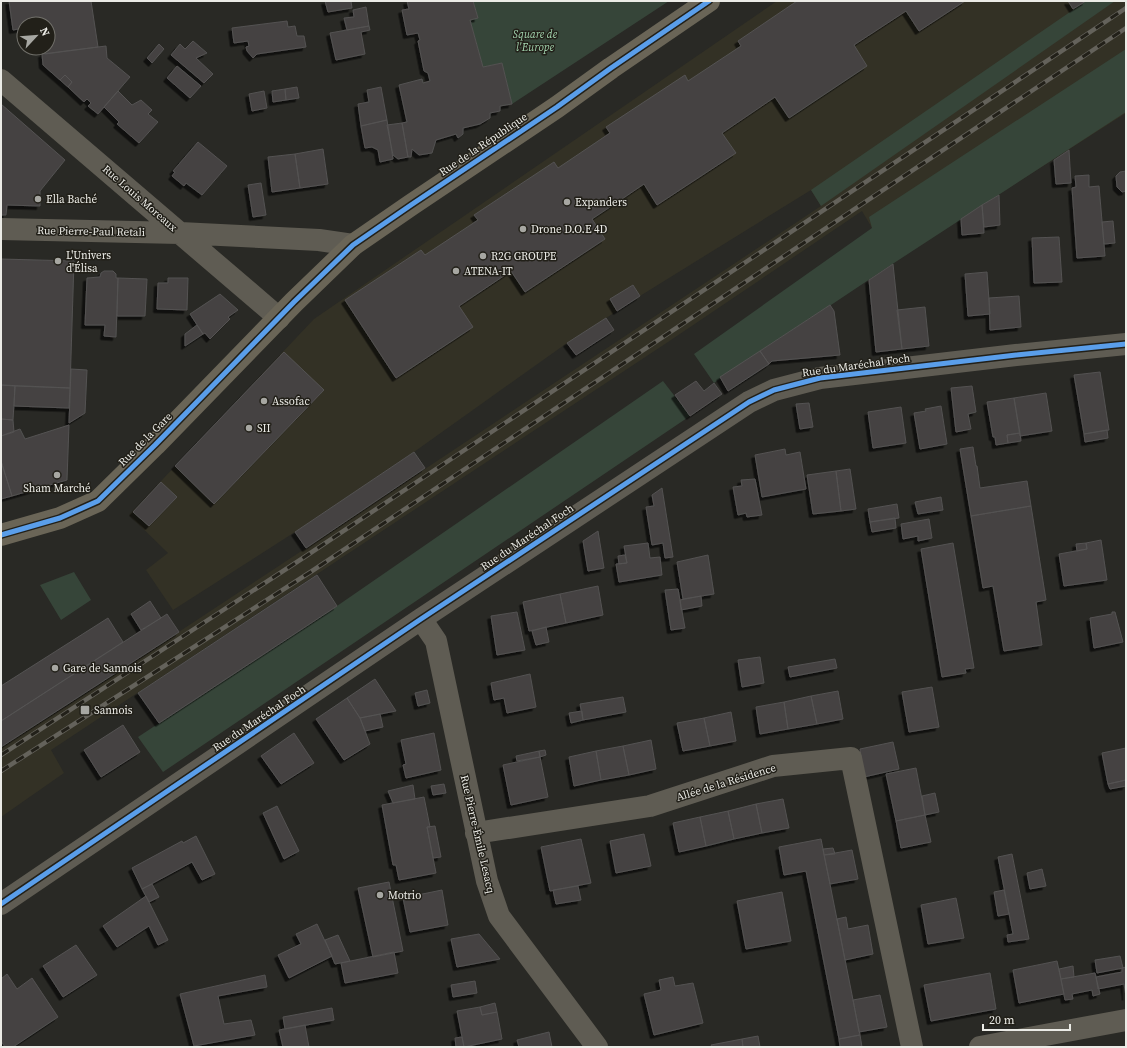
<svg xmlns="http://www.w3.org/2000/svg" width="1127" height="1048" font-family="'Source Serif 4',serif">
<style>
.built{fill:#333125}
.green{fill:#364539}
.building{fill:#444342;stroke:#545252;filter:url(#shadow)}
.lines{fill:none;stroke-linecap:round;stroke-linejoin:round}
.minor{stroke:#5f5c53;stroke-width:22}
.major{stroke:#6a6557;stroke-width:22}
.rail-casing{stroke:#64625b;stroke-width:4.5}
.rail{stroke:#222019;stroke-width:3;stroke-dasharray:9;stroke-linecap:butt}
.cycleway-casing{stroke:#222019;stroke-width:8}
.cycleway{stroke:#5a9eea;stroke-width:5}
.poi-dot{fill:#a7a7a2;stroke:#222019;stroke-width:1.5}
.labels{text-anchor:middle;stroke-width:3;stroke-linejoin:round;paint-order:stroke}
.park-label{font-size:11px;font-style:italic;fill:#a2d3ae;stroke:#222019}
.street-label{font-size:11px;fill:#ebebe6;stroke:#222019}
.poi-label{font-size:11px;fill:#ebebe6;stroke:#222019;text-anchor:start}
</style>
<defs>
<filter id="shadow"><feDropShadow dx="-3.5" dy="3.5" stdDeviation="0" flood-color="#0009"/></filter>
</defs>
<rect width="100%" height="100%" fill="#292925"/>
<path class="built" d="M777 1H1068L1073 9 1086 1H1126V113L982 205 872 228 862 211 668 342 51 750 64 773 1 817V747L71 703 306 548 821 206 811 190 640 296 633 285 610 299 617 311 567 343 414 452 295 532 173 610 146 570 168 553 129 515 314 319Z"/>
<path class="green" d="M473 1H669L512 104 502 63 483 67 470 20 478 18Z
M1086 1H1115L821 206 811 190Z
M1126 49V112L894 263 714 383 694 354 872 228 869 217Z
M663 381 690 416 163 772 138 737 337 606Z
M74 572 91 600 61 620 40 585Z"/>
<path class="building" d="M9 1H91L98 47 45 54 44 48H48V24H24V28L13 30Z
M325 1H351L352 8 328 12Z
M407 1H473L478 18 470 20 483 67 502 63 512 104 500 106V111L490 113V118L480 124 463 128V134L458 138 456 134 436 140 432 153 419 155 412 149 411 157H408L402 123 407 122 399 85 422 79 423 83 430 81 428 73 424 71 418 41 420 40 418 33 407 35 402 10 409 9Z
M797 1H965L919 31 906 11 854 45 867 66 789 118 775 97 722 133 736 153 657 205 644 184 619 201 592 219 605 239 525 292 511 271 459 306 473 327 396 378 345 300 421 250 425 255 478 220 474 215 554 162 558 168 610 133 606 127 685 75 688 81 741 46 738 41Z
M1068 1H1086L1073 9Z
M366 7 369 26 347 30 344 18 354 17 353 10Z
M287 21 288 27 295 26 297 36H304L306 47 257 54 253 58 247 51 246 47 249 46 248 41 234 43 232 28Z
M369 26 370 30 361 32 365 54 336 60 330 33Z
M193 41 207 53 196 58 213 74 204 83 171 55 180 44 185 49Z
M159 44 164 49 152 63 147 58Z
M106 46 107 58 130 77 98 114 88 106 91 103 87 99 84 102 68 87 72 82 65 75 60 80 43 65 42 54Z
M177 66 201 86 190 98 167 78Z
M65 75 72 82 68 87 60 80Z
M297 87 299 98 286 100 285 89Z
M381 87 387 120 361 126 358 104 369 102 367 90Z
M285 89 286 100 273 102 272 91Z
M118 91 132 105 141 100 152 110 148 114 158 122 139 143 117 124 119 122 104 107Z
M264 91 267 108 252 111 249 94Z
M1 104 65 160 40 191V206L7 205 6 215H1Z
M387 120 393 159 380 162 378 150 372 147 365 148 361 126Z
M402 123 408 157 398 159 393 155 387 125Z
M198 142 227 166 202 195 186 183 184 186 172 176 175 172 173 171Z
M323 149 328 184 300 188 295 154Z
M1069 150 1071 183 1056 184 1054 160Z
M295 154 300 188 272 192 268 157Z
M1126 171V191L1122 192 1117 187 1116 176 1120 172Z
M1089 175V187L1099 186 1105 256 1077 258 1072 188 1076 187 1075 176Z
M261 183 266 215 253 217 248 185Z
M999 195 1000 225 984 227 982 205Z
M982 205 984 233 962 235 961 219Z
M1113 221 1115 243 1104 244 1102 222Z
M1059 237 1062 282 1034 283 1032 238Z
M1 259 74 261 70 388 1 385Z
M893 264 902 349 876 352 869 280Z
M104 271H113L116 274V278H118L116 337 104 336 105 325H85L87 278 100 277 101 273Z
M987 272 990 314 968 316 965 274Z
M118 278 147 279 145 316H117Z
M168 278H188L187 310 157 309 158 283H168Z
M633 285 640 296 617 311 610 299Z
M220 294 238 310 228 317 230 319 210 339 205 333 203 334 190 314Z
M1019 296 1021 327 990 330 989 298Z
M830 305 834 311 840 355 772 361 769 364 760 351Z
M925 307 929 346 902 349 897 310Z
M606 318 614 330 576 355 567 343Z
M197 325 203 334 185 346V334Z
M760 351 769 364 728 391 720 377Z
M284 352 324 390 214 504 175 466Z
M71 369 87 370 85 413 69 423Z
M1100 372 1109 430 1084 434 1074 375Z
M696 381 704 391 714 383 722 394 690 416 675 395Z
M1 385 15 386 13 420 1 419Z
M15 386 70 388 69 408 14 406Z
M972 386 976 412 968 414 971 429 956 432 951 388Z
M1046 393 1052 431 1020 436 1014 398Z
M1014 398 1020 433 1007 435 1008 443 996 445 995 437H993L987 402Z
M809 403 813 427 800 429 796 404Z
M941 406 947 444 920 449 914 413 926 411 925 409Z
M901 407 906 443 873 448 868 412Z
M1 419 13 420 14 432 1 436Z
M69 425 67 480 12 496 1 461V436L20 429 25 439Z
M1107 430 1108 438 1085 442 1084 434Z
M1020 433 1021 441 1008 443 1007 435Z
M973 447 976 466H977L980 488 1027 481 1031 506 971 516 960 449Z
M785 449 786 455 800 452 806 489 762 497 755 455Z
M414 452 425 468 306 548 295 532Z
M1 461 12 496 1 499Z
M850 469 856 509 841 511 836 471Z
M836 471 841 511 813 514 807 475Z
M755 479 762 515 747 517 746 513 738 515 733 487 742 486 741 480Z
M161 482 177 497 149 526 133 512Z
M662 488 673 557 665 558 663 543 652 545 646 507 654 506 652 495Z
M941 497 943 510 918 514 915 502Z
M897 504 899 518 870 522 868 509Z
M1031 506 1046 600 1036 602 1042 645 1004 651 993 586 983 588 971 516Z
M895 518 896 528 872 532 870 522Z
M929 519 932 538 918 541V536L903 539 901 524Z
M598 531 604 568 588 571 583 541Z
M1101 540 1107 580 1064 586 1059 554 1087 549 1086 543Z
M648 543 650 558 660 557 662 575 619 582 616 564 627 563 624 546Z
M953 543 974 668 965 669 966 673 942 677 921 549Z
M1086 543 1087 549 1077 551 1076 544Z
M625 555 627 563 619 564 618 556Z
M708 555 714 594 683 599 677 562Z
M317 575 337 606 159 723 138 693Z
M598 586 603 615 566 623 560 594Z
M678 589 685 628 671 630 665 590Z
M560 594 566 623 529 631 523 602Z
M701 596 702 606 681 610 680 600Z
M150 601 161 618 141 630 131 614Z
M517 612 525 650 497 655 491 616Z
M1112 612H1115L1123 642 1094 648 1090 618 1112 614Z
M167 614 179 632 1 747V721Z
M108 618 123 642 1 721V686Z
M546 627 549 642 536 645 532 631Z
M760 657 764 683 742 687 738 660Z
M835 659 837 668 790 677 788 667Z
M530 674 536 707 507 713 504 698 494 700 491 683Z
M375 679 396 711 360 718 347 698Z
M932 687 939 727 909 732 902 692Z
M427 690 430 703 418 706 415 693Z
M838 691 843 719 817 724 811 696Z
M811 696 817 724 788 729 784 702Z
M623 697 626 712 583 720 580 704Z
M347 698 360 718 370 744 344 760 316 719Z
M784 702 788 729 760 734 756 707Z
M582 711 583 720 571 723 569 713Z
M731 712 736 741 710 746 704 718Z
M380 714 383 727 365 731 360 718Z
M704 718 710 746 683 751 677 723Z
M123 725 140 752 101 777 84 750Z
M294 733 314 763 281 784 261 756Z
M434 733 441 770 406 778 403 765 406 764 401 740Z
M651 740 656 769 629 775 623 746Z
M893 742 899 769 864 777 860 749Z
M623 746 629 775 601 780 596 751Z
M1126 748V780L1108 784 1102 753Z
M545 750 546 755 540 757 539 751Z
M539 751 540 757 517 761 516 756Z
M596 751 601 780 574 786 569 757Z
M540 757 548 797 511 805 503 765Z
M916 768 925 815 896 821 886 774Z
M1126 780V786L1110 789 1108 784Z
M444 784 446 793 433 795 431 786Z
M413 785 415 799 393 803 388 791Z
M935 793 939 812 925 815 922 796Z
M424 797 430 827H427L436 873 399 880 396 865H393L382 805Z
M783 799 789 828 762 833 756 804Z
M756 804 762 833 734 839 728 811Z
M277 806 299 851 284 859 263 813Z
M728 811 734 839 706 846 700 817Z
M925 815 931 842 901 848 896 821Z
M700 817 706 846 679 852 673 823Z
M435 826 441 857 433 858 427 827Z
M644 834 651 866 616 873 610 841Z
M196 836 215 874 202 880 192 862 142 889 132 868 182 841 183 843Z
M581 839 591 883 550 891 541 847Z
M821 839 860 1035 839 1039 806 871 784 875 779 847Z
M833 848 835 854 824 855 823 849Z
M852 850 858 879 830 884 824 855Z
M1012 854 1029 939 1008 942 1007 935 1013 934 998 857Z
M1042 869 1046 886 1030 889 1027 873Z
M389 882 403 951 373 957 358 888Z
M152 884 159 897 149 902 142 889Z
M578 886 581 900 556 904 553 890Z
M442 890 448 925 410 932 403 898Z
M1004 890 1009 914 998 916 994 892Z
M782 892 791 941 746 949 737 901Z
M146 896 168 940 158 945 149 926 117 947 103 926Z
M956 898 964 938 928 944 921 905Z
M846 917 848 929 868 925 873 954 845 960 837 919Z
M317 924 332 956 289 978 278 955 301 944 296 934Z
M479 934 500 959 457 967 451 939Z
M338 935 350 961 335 964 325 940Z
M76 945 97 975 63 997 43 966Z
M394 952 398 973 345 983 341 963Z
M1120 956 1123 968 1097 973 1095 960Z
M1057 961 1064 994 1019 1003 1013 970Z
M1073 966 1074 977 1061 979 1059 969Z
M1126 967V997L1124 984 1098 989 1096 977 1122 972V968Z
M990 973 996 1009 931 1021 924 985Z
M1095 973 1100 994 1093 996 1092 990 1072 994 1073 999 1065 1000 1061 979Z
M7 974 17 989 32 978 58 1017 13 1047H5L1 1041V979Z
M265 975 267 987 218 996 224 1024 251 1020 255 1035 194 1046 180 994Z
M673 977 675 986 693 983 703 1023 654 1035 644 994 661 990 659 980Z
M475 981 477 993 453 997 451 985Z
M880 995 887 1027 859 1032 853 1000Z
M495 1003 497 1012 482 1015 480 1007Z
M480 1007 482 1015 497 1012 502 1039 464 1047 457 1011Z
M332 1008 334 1020 285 1029 283 1017Z
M305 1025 309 1047H283L279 1030Z
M549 1032 552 1047H519L517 1040Z
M860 1035 862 1047H840L839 1039Z
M758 1036 760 1047H743L742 1039Z
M462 1037 464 1047H456L455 1038Z
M742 1039 743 1047H712L711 1045Z"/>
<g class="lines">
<path class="minor" d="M1 80 279 318
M1 229 180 233 319 240 353 245
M421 619 436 641 487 881 499 916 597 1047
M476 833 650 806 773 766 851 758 912 1047
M1 904 421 619 749 402 774 390 820 378 1016 355 1126 344
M980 1047 1126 1020"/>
<path class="major" d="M1 535 60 518 98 501 155 445 294 302 353 245 411 205 557 107 611 68 709 1"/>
<g class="rail-casing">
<path id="rail" d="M1 755 303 558 1126 8
M1 771 312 571 1126 28"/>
</g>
<use href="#rail" class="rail"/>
<g class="cycleway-casing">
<path id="cycleway" d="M1 535 60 518 98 501 155 445 294 302 353 245 411 205 557 107 611 68 709 1
M1 904 421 619 749 402 774 390 820 378 1016 355 1126 344"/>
</g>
<use href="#cycleway" class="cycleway"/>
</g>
<g class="poi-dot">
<circle cx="38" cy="199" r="4"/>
<circle cx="567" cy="202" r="4"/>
<circle cx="523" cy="229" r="4"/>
<circle cx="483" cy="256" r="4"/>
<circle cx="58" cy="261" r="4"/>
<circle cx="456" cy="271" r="4"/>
<circle cx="264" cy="401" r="4"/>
<circle cx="249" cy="428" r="4"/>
<circle cx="57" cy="475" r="4"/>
<circle cx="55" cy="668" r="4"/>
<rect x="80" y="705" width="10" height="10" rx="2"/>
<circle cx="380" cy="895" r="4"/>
</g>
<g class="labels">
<g class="park-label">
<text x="535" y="38">Square de<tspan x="535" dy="13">l'Europe</tspan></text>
</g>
<g class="street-label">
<text transform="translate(483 144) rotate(-34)" y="4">Rue de la République</text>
<text transform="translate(140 198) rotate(41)" y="4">Rue Louis Moreaux</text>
<text transform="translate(91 231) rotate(1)" y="4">Rue Pierre-Paul Retali</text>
<text transform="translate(856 365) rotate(-8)" y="4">Rue du Maréchal Foch</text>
<text transform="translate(145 439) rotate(-45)" y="4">Rue de la Gare</text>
<text transform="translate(527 537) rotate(-34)" y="4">Rue du Maréchal Foch</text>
<text transform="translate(259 718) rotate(-34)" y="4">Rue du Maréchal Foch</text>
<text transform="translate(726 782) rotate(-17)" y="4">Allée de la Résidence</text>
<text transform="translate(478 834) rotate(77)" y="4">Rue Pierre-Émile Lesacq</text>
</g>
<g class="poi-label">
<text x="46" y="203">Ella Baché</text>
<text x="575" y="206">Expanders</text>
<text x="531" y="233">Drone D.O.E 4D</text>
<text x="66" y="259">L'Univers<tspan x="66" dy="13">d'Élisa</tspan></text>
<text x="491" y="260">R2G GROUPE</text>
<text x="464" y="275">ATENA-IT</text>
<text x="272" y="405">Assofac</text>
<text x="257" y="432">SII</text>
<text x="57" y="492" text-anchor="middle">Sham Marché</text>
<text x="63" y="672">Gare de Sannois</text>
<text x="94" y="714">Sannois</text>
<text x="388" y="899">Motrio</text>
</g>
</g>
<rect width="1127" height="1048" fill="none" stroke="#ebebe6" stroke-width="4"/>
<g transform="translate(36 36) rotate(64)"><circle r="19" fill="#222019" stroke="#72716b"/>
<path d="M0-3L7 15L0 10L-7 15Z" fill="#a7a7a2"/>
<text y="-6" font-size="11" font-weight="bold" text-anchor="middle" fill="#ebebe6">N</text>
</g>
<path d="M983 1024v6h87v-6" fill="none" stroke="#ebebe6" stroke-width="2"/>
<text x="989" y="1024" font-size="12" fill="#ebebe6" stroke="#222019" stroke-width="3" paint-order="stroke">20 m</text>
</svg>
